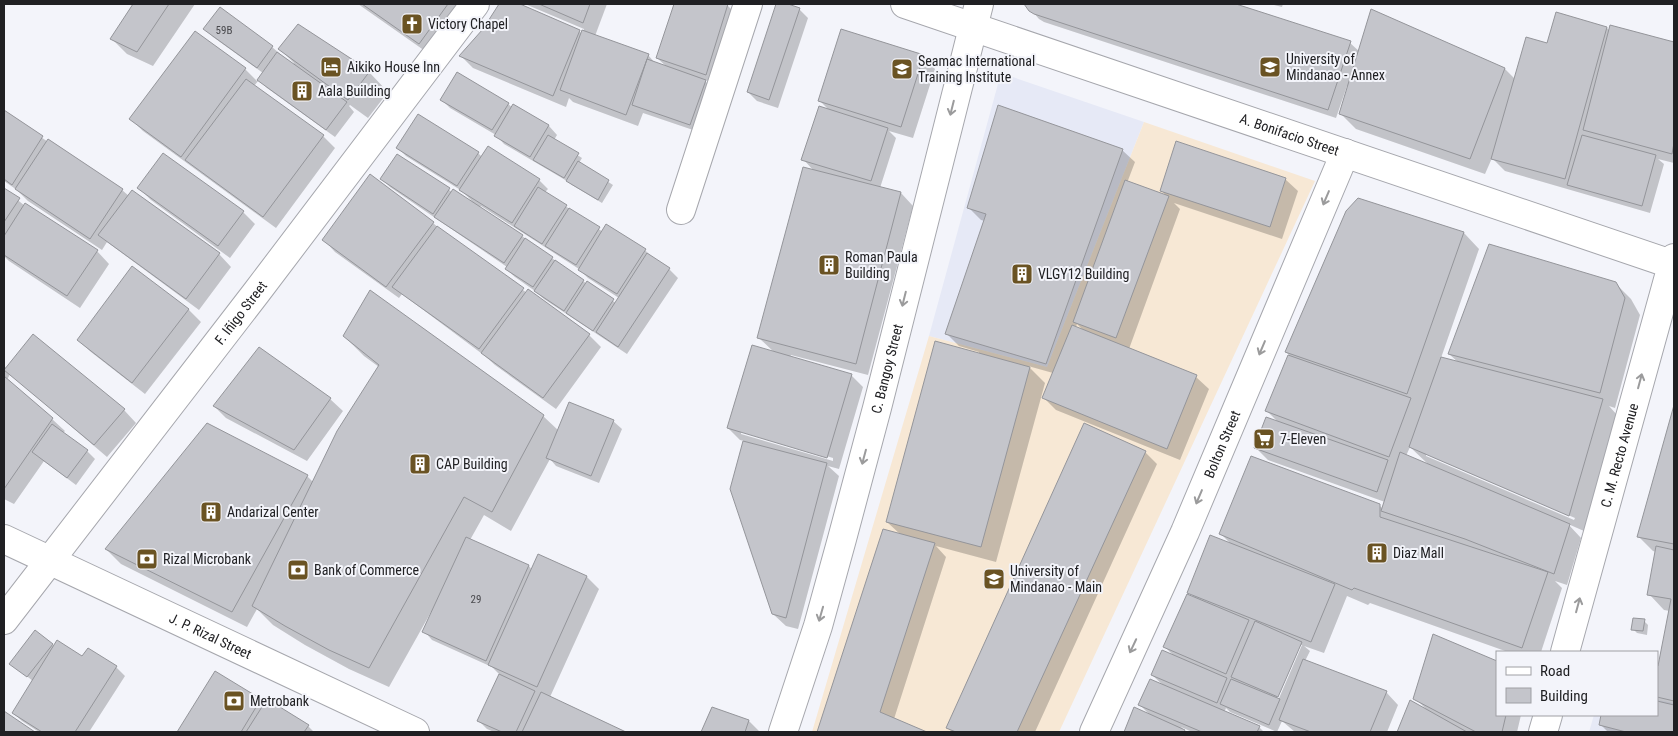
<svg xmlns="http://www.w3.org/2000/svg" width="1678" height="736" font-family="'Roboto Condensed',sans-serif">
<style>
.built{fill:#e6e9f6}
.education{fill:#f7e8d5}
.shadow{fill:#0003;fill-rule:evenodd}
.building{fill:#c4c5cb;stroke:#94959a}
.lines{fill:none;stroke-linecap:round;stroke-linejoin:round}
.minor-casing{stroke:#a6a7ad;stroke-width:30}
.major-casing{stroke:#a6a7ad;stroke-width:30}
.minor{stroke:#fff;stroke-width:28}
.major{stroke:#fff;stroke-width:28}
.oneway{stroke:#9b9b9c}
.labels{text-anchor:middle;stroke-width:4;stroke-linejoin:round;paint-order:stroke}
.number-label{font-size:11px;fill:#49494d}
.poi-label{font-size:14px;fill:#202023;stroke:#f3f4fa;text-anchor:start}
.street-label{font-size:14px;fill:#202023;stroke:#f3f4fa}
</style>
<rect width="100%" height="100%" fill="#f3f4fa"/>
<path class="built" d="M1001 73 1144 122 1047 367 929 336Z
M1657 700 1674 703V732H1589L1594 715H1657Z"/>
<path class="education" d="M1144 122 1315 181 1059 732H812L929 336 1047 367Z"/>
<path class="shadow" d="M135 4H195L153 66 127 54 112 39Z
M358 4H474L435 58Z
M501 4H517L579 31 582 34 584 29 525 4H607L595 36 648 55 656 64 667 67 657 58 675 4H722L728 6 736 14 714 83 703 79 714 90 699 132 643 113 638 126 573 102 569 98 566 107 473 68 461 56 484 29Z
M778 4H784L799 9 808 18 778 108 757 101 748 92Z
M1026 4H1232L1350 43 1360 52 1372 11 1505 69 1515 79 1548 45 1607 28 1610 31 1611 27 1674 43V163L1658 159 1664 164 1650 213 1505 171 1492 158 1485 174 1356 129 1341 114 1349 86H1347L1336 118 1044 22 1039 19Z
M1270 4H1283L1282 7Z
M298 26 369 72 388 92 368 118 350 105 349 106 354 112 335 137 267 88 259 80 254 86 323 136 335 148 276 228 143 131 131 119 195 32 245 69 257 81 263 73 213 37 205 29 272 47 293 65 294 63 280 49Z
M923 56 935 69 913 138 889 131 896 138 880 188 901 193 913 206 868 375 791 355 790 357 851 375 863 387 839 469 828 466 839 476 798 629 786 626 773 614 744 441 740 440 728 428 774 352 759 338 814 171 803 159 829 110 819 100ZM741 431 833 458V461L741 434Z
M442 100 508 104 513 108 514 106 549 126 557 135 554 140 582 158 579 163 613 185 602 203 572 185 567 181 504 144 496 135 450 108Z
M4 111 48 142 122 190 129 196 132 191 219 254 231 267 199 310 107 242 102 250 28 201 17 190 4 181Z
M398 148 478 153 482 157 488 148 539 180 548 189 545 192 603 232 645 250 653 259 669 269 678 278 627 354 544 299 535 291 515 277 506 269 507 267 390 187 382 179 397 155 452 192 472 201 462 191 406 156ZM481 206 579 269 588 278 619 298 616 303 587 284 522 236 479 208Z
M1122 150 1135 162 1127 183 1167 197 1161 190 1285 179 1298 191 1282 239 1174 203 1180 209 1129 349 1196 377 1209 389 1180 460 1056 410 1043 397 1053 373 1028 366 1045 383 996 562 936 546 946 557 894 719 924 732H818L884 531 901 535 887 522 979 354V352L959 346 947 334 985 221 981 220 969 208ZM1077 324 1084 331 1076 327Z
M163 154 243 212 255 224 230 258 151 200 139 188Z
M4 189 25 206 97 251 109 264 80 308 9 261 4 256Z
M1359 200 1464 233 1479 249 1441 358 1459 363 1449 354 1615 283 1631 299 1640 315 1615 408 1609 406 1618 416 1584 531 1568 524 1581 538 1567 585 1555 581 1562 588 1541 652H1508L1370 603 1368 605 1347 596 1324 653 1304 646 1310 651 1305 661 1386 692 1398 705 1387 732H1295L1282 721 1277 732 1230 712 1226 708 1224 713 1259 727 1264 732H1189L1190 731 1181 727 1186 732H1125L1135 709 1151 716 1140 705 1164 686 1152 675 1174 656 1165 647 1195 598 1189 592 1231 544 1221 534 1379 505 1383 509 1385 502 1268 460 1256 448 1278 422 1267 411 1293 359 1286 352ZM1410 447 1429 465 1406 456ZM1426 454 1575 518 1574 520 1426 456ZM1299 645H1302L1277 703 1275 702Z
M433 223 440 229 527 293 589 335 601 347 556 409 495 365 485 356 402 294 399 298 335 252 323 239Z
M133 268 189 310 201 322 145 394 91 352 78 340Z
M344 336 543 416 559 431 613 421 622 429 599 483 556 466 550 459 511 531 484 515 470 540 529 566 532 570 539 556 587 577 599 589 550 697 623 732H494L487 729 478 720 500 675 492 667 432 640 424 631 433 612H431L389 687 349 669 305 645 273 625 257 609 247 627 121 564 106 549 208 424 307 476 314 483 379 367 364 356Z
M260 349 330 399 343 411 307 461 226 418 214 406Z
M4 365 6 368 124 410 136 423 107 457 10 374 7 380 52 419 65 431 63 433 87 451 95 459 76 485 44 461 14 504 4 499Z
M1674 410V732H1608L1600 724 1603 715H1657V667H1659L1670 611 1664 610 1649 594 1656 552 1653 551 1638 536Z
M1145 452 1157 464 1035 732H952L948 728Z
M1644 621 1648 625 1647 635 1637 633 1633 629Z
M52 645 82 658 116 667 125 676 89 732H39L22 721 13 713 33 681 15 667Z
M215 673 261 700 265 704 308 726 314 732H178Z
M1415 698 1497 715H1521L1517 732H1398L1410 701 1426 709Z
M712 708 749 721 760 732H702Z"/>
<path class="building" d="M133 4H169L137 52 110 39Z
M362 4H448L419 44Z
M499 4H520L580 30 553 96 459 56 483 29Z
M539 4H590L583 23Z
M674 4H728L706 75 656 58Z
M776 4H788L800 8 769 100 747 92Z
M1024 4H1236L1351 41 1328 110 1034 14 1029 11Z
M220 7 273 46 257 68 203 29Z
M1371 9 1505 68 1470 159 1339 114Z
M1556 12 1607 27 1565 179 1491 159 1526 37 1547 43Z
M298 24 370 71 348 100 278 49Z
M1610 25 1674 42V143L1672 154 1583 130Z
M841 29 924 55 901 127 818 101Z
M582 30 649 54 626 115 560 90Z
M195 31 246 68 181 157 129 119Z
M277 52 347 102 326 130 257 80Z
M647 59 706 80 690 125 632 105Z
M457 72 509 103 492 130 440 100Z
M246 79 324 135 263 217 185 160Z
M513 104 549 125 530 157 494 136Z
M998 105 1123 149 1046 364 945 334 986 214 967 208Z
M819 106 888 128 871 181 801 160Z
M4 110 43 136 12 185 4 179Z
M418 114 479 152 457 186 396 148Z
M548 135 579 153 564 178 533 160Z
M1582 135 1656 155 1642 206 1567 185Z
M48 139 123 189 90 239 15 189Z
M1176 141 1286 178 1270 227 1160 191Z
M488 146 540 179 512 223 459 190Z
M163 153 244 211 218 246 137 188Z
M397 154 450 188 433 214 380 179Z
M578 161 609 180 598 200 566 181Z
M803 167 901 192 856 364 757 338Z
M370 174 434 222 386 287 322 240Z
M1125 180 1169 196 1116 338 1073 322Z
M538 187 567 205 542 244 514 226Z
M4 188 20 198 4 222Z
M453 189 523 235 504 263 434 217Z
M132 190 220 253 186 299 98 235Z
M1358 198 1464 232 1407 394 1285 352 1346 211Z
M25 203 98 250 67 296 4 255V236Z
M569 208 600 227 576 265 545 246Z
M606 224 646 249 617 294 578 270Z
M437 226 524 288 479 349 392 287Z
M525 238 553 257 533 287 505 269Z
M1489 244 1616 282 1625 298 1600 393 1448 354Z
M647 253 670 268 618 347 596 332Z
M555 260 584 280 564 311 534 291Z
M132 266 189 309 132 383 77 340Z
M587 281 614 299 593 331 566 313Z
M528 289 590 334 543 398 481 353Z
M370 290 544 415 492 512 464 497 369 668 329 650 285 626 252 606 337 431 379 365 343 336Z
M1072 325 1197 375 1167 449 1042 398Z
M33 334 125 409 94 445 4 370Z
M935 341 1030 367 981 547 886 522Z
M752 345 852 374 827 458 727 428Z
M259 347 331 398 294 450 213 406Z
M1288 355 1411 398 1389 457 1265 411Z
M1441 357 1603 399 1569 516 1409 447Z
M4 376 53 418 4 489Z
M569 402 614 420 591 476 546 458Z
M1674 405V544L1637 537Z
M1266 417 1388 460 1377 492 1254 448Z
M207 423 308 475 232 612 105 549Z
M1084 423 1146 451 1017 732H956L946 728Z
M52 424 88 450 67 478 32 452Z
M743 441 827 463 786 618 772 614 730 489Z
M1400 452 1570 524 1554 574 1465 539 1381 511Z
M1251 456 1380 504V517L1548 572 1522 648 1354 588 1352 590 1219 534Z
M883 529 935 543 880 712 927 732H817Z
M1210 535 1335 584 1311 642 1187 593Z
M466 537 529 565 486 661 422 632Z
M1656 546 1674 550V701L1657 697V665L1658 666 1671 599 1647 595Z
M538 554 587 576 537 687 488 665Z
M1187 594 1249 620 1226 674 1163 647Z
M1633 618 1645 619 1643 631 1631 630Z
M1255 621 1302 642 1278 697 1231 677Z
M35 630 53 644 27 677 9 664Z
M1433 634 1497 661V715H1506L1502 732H1476L1413 699Z
M57 640 82 656 88 648 117 666 75 732H42L12 713Z
M1162 650 1227 678 1217 703 1151 675Z
M1303 659 1387 691 1370 732H1311L1279 720Z
M215 671 261 699 241 732H177Z
M499 674 535 691 516 732H502L477 721Z
M1150 679 1260 726 1257 732H1202L1138 705Z
M1231 679 1280 699 1269 725 1220 704Z
M541 692 626 732H522Z
M267 699 309 725 304 732H246Z
M1410 700 1467 732H1397Z
M1657 701 1674 705V732H1626L1599 725 1601 715H1657Z
M712 707 749 720 745 732H701Z
M1134 707 1185 730 1184 732H1124Z
M4 711 35 732H4Z"/>
<g class="lines">
<g class="minor-casing">
<g id="minor">
<path id="s1" d="M905 4 1674 265"/>
<path d="M681 210 748 4"/>
<path id="s2" d="M4 539 415 732"/>
<path id="s3" d="M4 620 256 293 475 4"/>
<path id="s4" d="M1094 732 1185 532 1345 153"/>
</g>
</g>
<g class="major-casing">
<g id="major">
<path id="s5" d="M1565 652 1674 258"/>
<path id="s6" d="M783 732 818 626 842 539 877 408 979 4"/>
<path d="M1543 732 1548 715"/>
</g>
</g>
<use href="#minor" class="minor"/>
<use href="#major" class="major"/>
</g>
<defs><path id="oneway-shaft" d="M-6 0H5M1.5-3L5.5 0L1.5 3" fill="none" stroke-width="1.6" stroke-linecap="round" stroke-linejoin="round" transform="scale(1.25)"/></defs>
<g class="oneway">
<use href="#oneway-shaft" transform="translate(952 108) rotate(104)"/>
<use href="#oneway-shaft" transform="translate(1326 198) rotate(113)"/>
<use href="#oneway-shaft" transform="translate(904 299) rotate(104)"/>
<use href="#oneway-shaft" transform="translate(1262 348) rotate(113)"/>
<use href="#oneway-shaft" transform="translate(1640 381) rotate(-75)"/>
<use href="#oneway-shaft" transform="translate(864 457) rotate(105)"/>
<use href="#oneway-shaft" transform="translate(1199 497) rotate(113)"/>
<use href="#oneway-shaft" transform="translate(1578 605) rotate(-75)"/>
<use href="#oneway-shaft" transform="translate(821 614) rotate(106)"/>
<use href="#oneway-shaft" transform="translate(1133 646) rotate(115)"/>
</g>
<defs>
<g id="church-square" transform="scale(1.125)"><rect x="-9" y="-9" width="18" height="18" rx="4" fill="#6a5323" stroke="#f3f4fa"/><path d="M-1.2-6h2.4v3.5h3.3v2.4h-3.3V6h-2.4V-.1h-3.3v-2.4h3.3Z" fill="#fff"/></g>
<g id="hotel-square" transform="scale(1.125)"><rect x="-9" y="-9" width="18" height="18" rx="4" fill="#6a5323" stroke="#f3f4fa"/><path d="M-6-4.5h1.5V1H6V5H4.5V3h-9V5H-6ZM-4 0a1.8 1.8 0 1 1 3.6 0ZM.5 0V-2.5h3Q6-2.5 6 0Z" fill="#fff"/></g>
<g id="university-square" transform="scale(1.125)"><rect x="-9" y="-9" width="18" height="18" rx="4" fill="#6a5323" stroke="#f3f4fa"/><path d="M0-5L7-2L0 1L-7-2ZM-4 1L0 2.5L4 1V4Q0 6-4 4Z" fill="#fff"/></g>
<g id="school-square" transform="scale(1.125)"><rect x="-9" y="-9" width="18" height="18" rx="4" fill="#6a5323" stroke="#f3f4fa"/><path d="M0-5L7-2L0 1L-7-2ZM-4 1L0 2.5L4 1V4Q0 6-4 4Z" fill="#fff"/></g>
<g id="building-square" transform="scale(1.125)"><rect x="-9" y="-9" width="18" height="18" rx="4" fill="#6a5323" stroke="#f3f4fa"/><path d="M-4-6H4V6H1V3H-1V6H-4ZM-2.5-4.3h1.7v1.8h-1.7ZM.8-4.3h1.7v1.8H.8ZM-2.5-1h1.7V.8h-1.7ZM.8-1h1.7V.8H.8Z" fill="#fff"/></g>
<g id="supermarket-square" transform="scale(1.125)"><rect x="-9" y="-9" width="18" height="18" rx="4" fill="#6a5323" stroke="#f3f4fa"/><path d="M-6-5.5h2.5l.6 2H6L4.5 2H-2.5L-4.4-4H-6ZM-1.5 3.2a1.3 1.3 0 1 0 .1 0ZM3 3.2a1.3 1.3 0 1 0 .1 0Z" fill="#fff"/></g>
<g id="bank-square" transform="scale(1.125)"><rect x="-9" y="-9" width="18" height="18" rx="4" fill="#6a5323" stroke="#f3f4fa"/><path d="M-6-4H6V4H-6ZM0-2.3a2.3 2.3 0 1 0 0 4.6a2.3 2.3 0 1 0 0-4.6Z" fill="#fff"/></g>
</defs>
<g fill-rule="evenodd">
<use href="#church-square" x="412" y="24"/>
<use href="#hotel-square" x="331" y="67"/>
<use href="#university-square" x="1270" y="67"/>
<use href="#school-square" x="902" y="69"/>
<use href="#building-square" x="302" y="91"/>
<use href="#building-square" x="829" y="265"/>
<use href="#building-square" x="1022" y="274"/>
<use href="#supermarket-square" x="1264" y="439"/>
<use href="#building-square" x="420" y="464"/>
<use href="#building-square" x="211" y="512"/>
<use href="#building-square" x="1377" y="553"/>
<use href="#bank-square" x="147" y="559"/>
<use href="#bank-square" x="298" y="570"/>
<use href="#university-square" x="994" y="579"/>
<use href="#bank-square" x="234" y="701"/>
</g>
<g class="labels">
<g class="number-label">
<text x="224" y="34">59B</text>
<text x="476" y="603">29</text>
</g>
<g class="poi-label">
<text x="428" y="29">Victory Chapel</text>
<text x="1286" y="64">University of<tspan x="1286" dy="16">Mindanao - Annex</tspan></text>
<text x="918" y="66">Seamac International<tspan x="918" dy="16">Training Institute</tspan></text>
<text x="347" y="72">Aikiko House Inn</text>
<text x="318" y="96">Aala Building</text>
<text x="845" y="262">Roman Paula<tspan x="845" dy="16">Building</tspan></text>
<text x="1038" y="279">VLGY12 Building</text>
<text x="1280" y="444">7-Eleven</text>
<text x="436" y="469">CAP Building</text>
<text x="227" y="517">Andarizal Center</text>
<text x="1393" y="558">Diaz Mall</text>
<text x="163" y="564">Rizal Microbank</text>
<text x="314" y="575">Bank of Commerce</text>
<text x="1010" y="576">University of<tspan x="1010" dy="16">Mindanao - Main</tspan></text>
<text x="250" y="706">Metrobank</text>
</g>
<g class="street-label">
<text dy="5" stroke="none"><textPath href="#s1" startOffset="406">A. Bonifacio Street</textPath></text>
<text dy="5" stroke="none"><textPath href="#s3" startOffset="388">F. Iñigo Street</textPath></text>
<text dy="5" stroke="none"><textPath href="#s6" startOffset="378">C. Bangoy Street</textPath></text>
<text dy="5" stroke="none"><textPath href="#s4" startOffset="315">Bolton Street</textPath></text>
<text dy="5" stroke="none"><textPath href="#s5" startOffset="204">C. M. Recto Avenue</textPath></text>
<text dy="5" stroke="none"><textPath href="#s2" startOffset="228">J. P. Rizal Street</textPath></text>
</g>
</g>
<rect width="1678" height="736" fill="none" stroke="#202023" stroke-width="10"/>
<rect x="1496" y="651" width="162" height="65" fill="#f3f4fa" stroke="#9f9fa4"/>
<rect x="1506" y="667" width="25" height="8" fill="#ffffff" stroke="#9f9fa4"/>
<text x="1540" y="676" font-size="15" fill="#202023">Road</text>
<rect x="1506" y="688" width="25" height="15" fill="#c4c5cb" stroke="#9f9fa4"/>
<text x="1540" y="701" font-size="15" fill="#202023">Building</text>
</svg>
